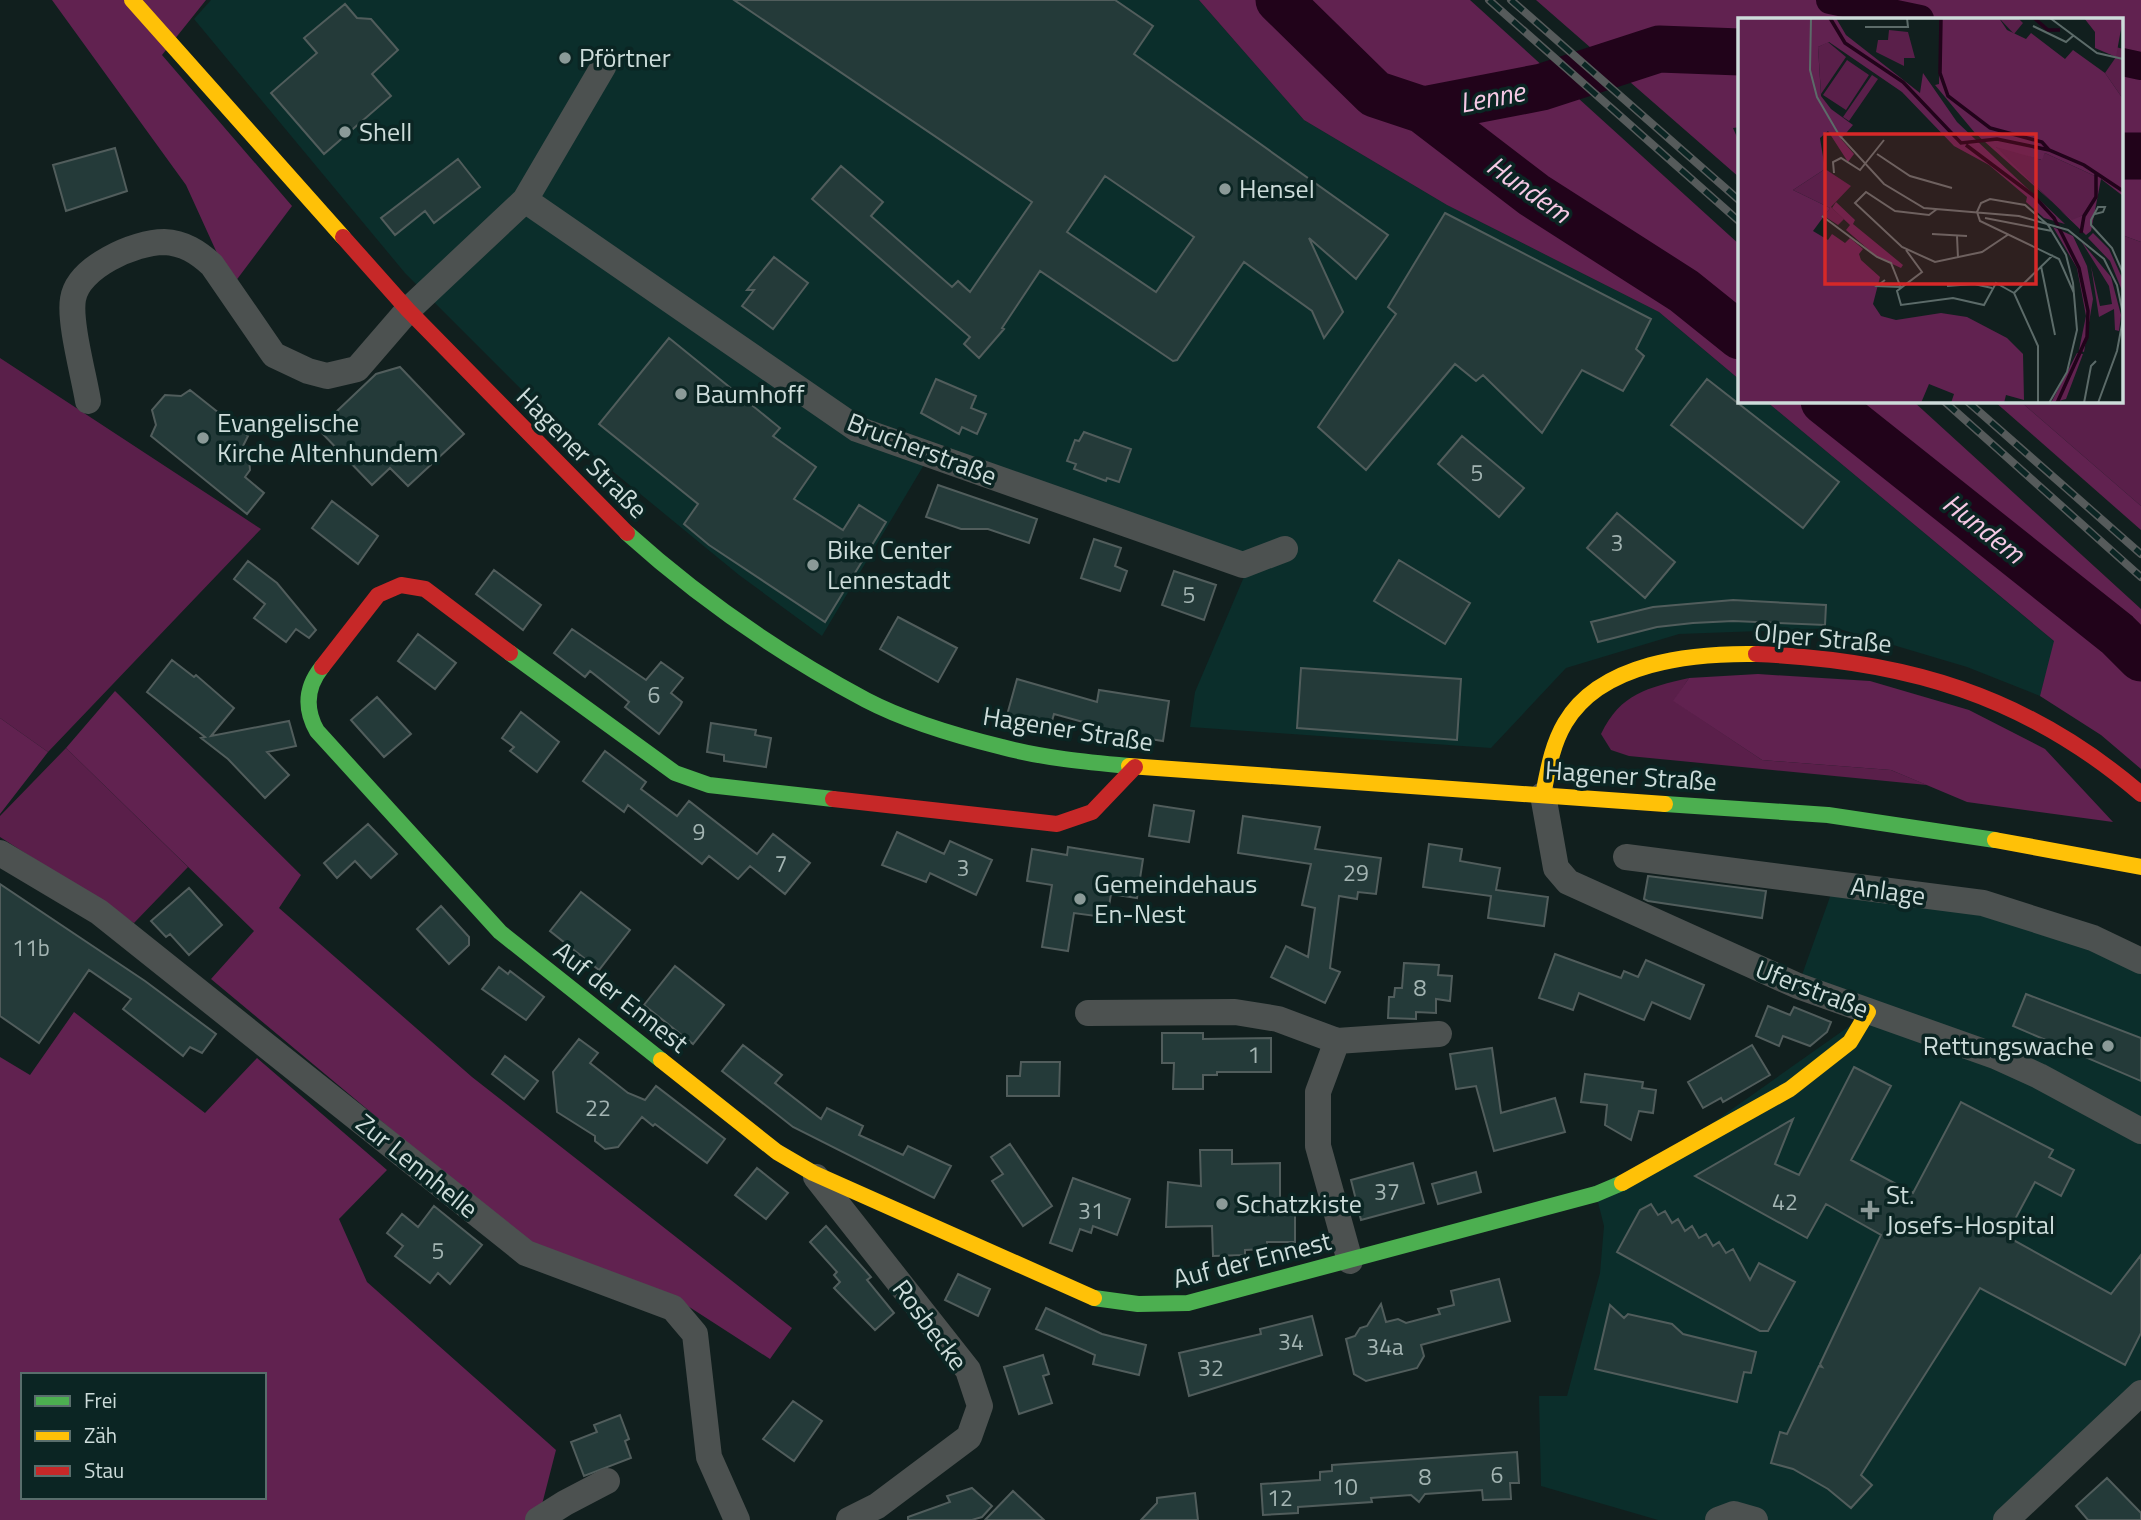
<svg xmlns="http://www.w3.org/2000/svg" width="2141" height="1520" font-family="'Titillium Web',sans-serif">
<style>
.built{fill:#0b2e2b}
.green{fill:#5a1f4a}
.forest{fill:#612250;fill-rule:evenodd}
.lines{fill:none;stroke-linecap:round;stroke-linejoin:round}
.canal{stroke:#21031a;stroke-width:28}
.river{stroke:#21031a;stroke-width:47}
.building{fill:#243a39;stroke:#515d5c;stroke-width:2;fill-rule:evenodd}
.street{stroke:#4c5150;stroke-width:26}
.fast{stroke:#4caf50;stroke-width:16}
.slow{stroke:#ffc107;stroke-width:16}
.jam{stroke:#c62828;stroke-width:16}
.rail-casing{stroke:#565b5b;stroke-width:8}
.rail{stroke:#0b2523;stroke-width:5;stroke-dasharray:16;stroke-linecap:butt}
.poi-dot{fill:#8b9a98;stroke:#0b2523;stroke-width:2.5}
.labels{text-anchor:middle;stroke-width:7;stroke-linejoin:round;paint-order:stroke}
.number-label{font-size:23px;fill:#a3b4b2}
.poi-label{font-size:26px;fill:#cddcda;stroke:#0b2523;text-anchor:start}
.street-label{font-size:26px;fill:#cddcda;stroke:#0b2523}
.water-label{font-size:28px;font-style:italic;fill:#f6c9e5;stroke:#0b2523}
.inset-river{fill:none;stroke:#21031a;stroke-width:3.5}
.inset-road{fill:none;stroke:#5c6b69;stroke-width:2}
.view{fill:#d62828;fill-opacity:0.15;stroke:#d62828;stroke-width:3.5}
.inset-edge{fill:none;stroke:#cddcda;stroke-width:3.5}
</style>
<rect width="100%" height="100%" fill="#111f1e"/>
<path class="built" d="M211 0H1199L1304 120 1447 205 1659 312 1740 380V401H1766L2055 642 2040 696 1967 667 1836 628 1679 634 1566 668 1491 748 1190 727 1195 692 1252 558 934 448 822 636 739 575 560 428 405 273 194 19Z
M1835 883 1983 903 2141 961V1393L2006 1520H1658L1541 1486 1539 1396H1567L1600 1273 1604 1226 1596 1194 1636 1177 1868 1013 1798 986Z"/>
<path class="green" d="M2122 235 2141 242V506L2020 401H2122Z
M0 358 261 529 48 752 0 718Z
M1689 678 1674 701 1762 760 1891 770 1927 785 1629 756 1611 750 1601 734C1621 693 1647 688 1689 678Z
M66 748 188 867 134 923 0 837V816Z"/>
<path class="forest" d="M52 0H206L162 55 292 206 232 286 186 185Z
M1199 0H1470L1740 245V380L1659 312 1447 205 1304 120Z
M1536 0H2141V242L2122 235V19H1740V127L1733 128 1740 144V178Z
M1766 401H1913L2141 609V769L2101 735 2040 696 2054 641Z
M1994 401H2020L2141 506V530Z
M1758 674 1870 681 1969 710 2045 749 2113 822 1967 802 1891 770 1762 760 1673 701 1689 678Z
M115 691 301 875 279 908 472 1077 792 1328 770 1359 680 1301 530 1245 211 979 254 931 66 748Z
M0 718 48 752 0 814Z
M74 1012 205 1113 257 1058 387 1170 339 1219 367 1282 556 1450 538 1520H0V1057L30 1075ZM23 1375H264V1497H23Z"/>
<g class="lines">
<path class="canal" d="M1830 0 1920 19
M2122 62 2141 66"/>
<path class="river" d="M1279 0 1375 94 1423 110 1542 87 1659 49 1740 52
M1423 110 1534 195 1684 291 1740 336
M2122 156H2141
M1824 401 2117 634 2141 658"/>
</g>
<path class="building" d="M734 0H1115L1153 26 1134 54 1388 235 1356 279 1309 238 1343 312 1324 338 1312 311 1244 262 1177 360 1173 361 1040 271 1002 328 1004 329 979 358 964 344 970 337 812 199 841 166 883 202 871 216 952 287 958 281 970 292 1032 202ZM1105 176 1194 237 1156 292 1067 232Z
M345 4 357 18 371 19 398 50 372 74 391 96 324 154 271 93 317 53 304 38Z
M115 148 127 191 66 211 53 165Z
M458 159 480 187 434 223 425 211 395 235 381 218Z
M1445 213 1651 319 1636 349 1644 356 1623 391 1582 370 1542 433 1483 375 1476 381 1455 364 1366 470 1318 427 1396 314 1388 307Z
M774 257 808 283 773 329 742 306 754 290H747Z
M669 338 780 428 773 436 816 467 794 499 843 530 859 505 886 522 825 622 709 545 684 524 698 504 599 424Z
M400 367 464 434 408 486 390 468 372 485 318 429 376 374Z
M936 379 976 396 971 408 986 414 977 434 962 427 959 434 921 413Z
M1707 379 1839 482 1803 528 1671 425Z
M190 390 248 436 241 450 249 457 250 470 245 477 264 493 247 514 151 436 156 425 152 410 165 395 181 396Z
M1084 432 1131 449 1119 482 1107 478 1106 481 1074 469 1076 464 1067 461 1075 440 1079 441Z
M1462 436 1524 488 1499 517 1438 464Z
M938 485 1037 519 1029 543 988 529H961L926 517Z
M332 501 378 536 358 564 312 528Z
M1617 513 1675 562 1645 598 1587 548Z
M1094 539 1121 548 1115 566 1127 571 1120 591 1081 578Z
M1399 560 1470 603 1445 644 1374 601Z
M248 561 277 583 316 630 309 638 296 629 286 642 254 618 265 604 234 579Z
M494 570 541 605 523 630 476 594Z
M1174 571 1216 585 1204 620 1162 605Z
M1733 600 1826 605 1825 625 1733 621 1693 623 1657 627 1598 642 1591 622 1653 607Z
M898 617 957 648 938 682 880 649Z
M572 629 646 680 661 662 683 678 671 693 682 702 680 706 659 734 625 707 629 702 590 671 585 677 554 653Z
M418 634 456 663 435 689 398 661Z
M172 660 194 677 196 675 234 708 211 736 289 721 296 746 267 752 289 775 265 798 228 759 201 738 205 737 147 692Z
M1301 668 1461 679 1457 740 1297 728Z
M1017 679 1097 702 1099 690 1169 701 1163 741 1093 730 1094 725 1054 714 1050 728 1007 715Z
M377 697 411 734 384 757 351 720Z
M521 712 559 742 537 772 510 751 514 747 502 738Z
M711 723 756 730 755 735 771 738 766 767 724 761V755L707 752Z
M605 751 646 782 641 789 677 816 689 801 757 854 773 834 810 863 785 894 750 866 738 879 709 856 702 864 628 805 624 812 583 781Z
M1154 805 1194 811 1189 842 1149 836Z
M1243 816 1320 827 1315 849 1381 858 1376 894 1358 892 1357 899 1339 896 1330 968 1340 972 1325 1003 1271 977 1286 946 1308 957 1315 908 1302 905 1311 864 1238 853Z
M368 824 397 854 371 878 355 861 337 878 324 863Z
M897 832 944 854 950 841 992 860 976 895 930 873 926 882 882 865Z
M1429 844 1462 849 1460 861 1500 868 1496 890 1548 897 1544 926 1488 918 1491 896 1423 887Z
M1068 847 1143 859 1137 898 1111 894 1108 912 1104 911 1103 917 1074 913 1068 951 1042 947 1052 885 1027 881 1032 849 1067 855Z
M1648 876 1766 891 1762 918 1648 901 1644 899Z
M0 884 145 981 216 1034 202 1053 190 1047 183 1056 123 1009 131 999 89 970 39 1043 0 1016Z
M189 888 222 925 189 955 170 934 166 937 151 921Z
M581 892 630 930 599 970 550 931Z
M441 906 469 937V945L449 964 417 929Z
M1555 954 1621 978 1624 971 1638 977 1646 960 1704 985 1690 1019 1652 1002 1644 1020 1579 993 1573 1010 1539 998Z
M1404 963 1439 965 1438 975 1452 976 1450 1001 1436 999V1013L1416 1012V1019L1388 1018 1389 997H1394L1395 988H1402Z
M675 966 724 1005 693 1044 644 1005Z
M499 967 508 974 510 971 544 997 526 1020 482 989Z
M2026 994 2141 1038V1081L2013 1026Z
M1768 1006 1790 1015 1794 1007 1831 1022 1827 1032 1810 1046 1783 1036 1779 1046 1756 1036Z
M1162 1033H1203V1039L1271 1038V1072H1217V1075H1203V1089H1173L1174 1063H1162Z
M579 1039 598 1053 590 1063 628 1093 645 1100 656 1086 725 1139 707 1163 655 1124 653 1126 642 1117 618 1147 605 1149 595 1141V1136L557 1112 553 1072Z
M743 1045 782 1075 775 1083 821 1119 827 1108 863 1126 859 1135 903 1155 908 1146 951 1166 934 1198 793 1127 722 1071Z
M1752 1045 1770 1075 1723 1102 1721 1098 1703 1108 1688 1082Z
M1492 1048 1501 1113 1555 1098 1565 1132 1494 1151 1476 1086 1456 1089 1450 1054Z
M505 1056 538 1081 524 1099 492 1074Z
M1021 1062H1060L1059 1096H1007V1076H1020Z
M1854 1067 1891 1086 1851 1160 1913 1193 1961 1102 2053 1150 2049 1157 2074 1170 2061 1196 2035 1182 2006 1236 2111 1294 2141 1255V1333L2125 1365 1980 1288 1861 1475 1872 1485 1851 1508 1828 1489 1793 1469 1771 1463 1780 1432 1787 1434 1819 1366 1822 1367 1820 1364 1881 1235 1826 1204 1807 1238 1695 1176 1793 1119 1775 1164 1799 1175Z
M1585 1074 1643 1082 1642 1088 1656 1090 1653 1113 1639 1111 1631 1140 1605 1125 1607 1105 1581 1102Z
M1010 1144 1052 1206 1023 1226 992 1181 1003 1174 991 1157Z
M1200 1150H1232V1164L1280 1163V1214H1295V1242H1267V1249L1245 1250V1255L1213 1256 1212 1226 1166 1227 1168 1182 1201 1186Z
M1413 1163 1424 1203 1361 1220 1351 1180Z
M757 1168 788 1193 766 1219 735 1195Z
M1476 1172 1481 1192 1438 1204 1432 1184Z
M1073 1178 1130 1199 1117 1235 1093 1226 1091 1233 1080 1229 1072 1251 1050 1243Z
M1651 1204 1658 1215 1665 1211 1672 1223 1678 1219 1685 1231 1692 1226 1699 1238 1706 1234 1713 1246 1719 1242 1726 1253 1733 1249 1750 1280 1759 1263 1795 1282 1768 1331H1760L1617 1252 1640 1210Z
M434 1206 482 1245 450 1284 438 1273 430 1283 395 1256 403 1246 387 1233 402 1214 418 1227Z
M826 1226 871 1277 867 1280 894 1313 875 1330 834 1288 840 1282 834 1275 837 1272 810 1242Z
M958 1274 990 1289 978 1316 945 1300Z
M1499 1279 1510 1321 1421 1345 1424 1356 1417 1368 1366 1381 1354 1374 1346 1339 1355 1336 1360 1328 1367 1326 1381 1304 1386 1322 1398 1319 1406 1323 1440 1314 1438 1309 1454 1305 1451 1291Z
M1610 1305 1624 1318 1628 1314 1672 1324 1683 1334 1756 1352 1751 1373 1744 1372 1737 1402 1595 1369Z
M1046 1308 1102 1334 1146 1345 1139 1375 1093 1364 1095 1355 1036 1329Z
M1312 1316 1322 1355 1189 1396 1179 1353 1261 1334 1260 1329Z
M1043 1355 1049 1374 1043 1376 1052 1403 1019 1414 1004 1367Z
M793 1401 822 1421 794 1461 763 1439Z
M620 1415 629 1439 625 1441 631 1458 584 1476 571 1442 597 1432 594 1425Z
M1517 1452 1519 1483H1510L1511 1499 1483 1500 1482 1490 1425 1494 1419 1502 1411 1495 1371 1498 1372 1502 1298 1507V1513L1263 1515 1261 1484 1320 1480V1472L1332 1471V1465Z
M2107 1478 2141 1513V1520H2088L2076 1506Z
M972 1488 992 1506 982 1517 972 1520H908V1517L950 1502 947 1496Z
M1013 1491 1044 1520H985Z
M1195 1493 1198 1520H1141L1157 1503V1498Z"/>
<g class="lines">
<path class="street" d="M525 200 857 429 1243 565 1285 549
M88 401C84 376 69 322 73 299 78 267 135 242 164 242 184 243 198 252 212 265L274 355 308 371 327 376 357 369 408 310 525 200 603 67
M1543 795 1556 868 1568 882 1798 986 1995 1056 2039 1076 2141 1131
M0 853 99 912 526 1253 673 1308 695 1334 709 1457 737 1520
M1626 857 1983 903 2093 938 2141 961
M1088 1013 1235 1012 1278 1019 1337 1041 1439 1034
M1337 1041 1318 1092V1146L1350 1261
M816 1177 968 1370 980 1406 969 1437 877 1506 849 1520
M538 1520 565 1503 607 1481
M1718 1520 1734 1514 1755 1520
M2006 1520 2141 1393"/>
<path class="fast" d="M627 533C699 598 780 654 866 700 908 722 957 736 1002 747 1043 758 1086 762 1129 766
M510 653 675 773 709 785 833 799
M322 667C306 687 304 708 317 731L500 932 661 1060
M1665 804 1828 815 1995 840
M1094 1298 1138 1304 1188 1303 1596 1194 1622 1183"/>
<path class="slow" d="M132 0 343 237
M1129 766 1665 804
M1543 795C1548 770 1552 745 1565 723 1601 662 1692 653 1756 654
M1995 840 2141 867
M661 1060 777 1152 813 1173 1094 1298
M1622 1183 1790 1089 1850 1042 1868 1012"/>
<path class="jam" d="M343 237 408 310 627 533
M1756 654C1905 660 2026 695 2141 794
M322 667 378 595 401 585 425 589 510 653
M833 799 1057 824 1092 812 1135 767"/>
<g class="rail-casing">
<path id="rail" d="M1489 0 1740 222
M1511 0 1740 201
M1944 401 2141 577
M1967 401 2141 554"/>
</g>
<use href="#rail" class="rail"/>
</g>
<g class="poi-dot">
<circle cx="565" cy="58" r="7"/>
<circle cx="345" cy="132" r="7"/>
<circle cx="1225" cy="189" r="7"/>
<circle cx="681" cy="394" r="7"/>
<circle cx="203" cy="438" r="7"/>
<circle cx="813" cy="565" r="7"/>
<circle cx="1080" cy="899" r="7"/>
<circle cx="2108" cy="1046" r="7"/>
<circle cx="1222" cy="1204" r="7"/>
<path d="M1866.5 1199.5h7v7h7v7h-7v7h-7v-7h-7v-7h7z"/>
</g>
<g class="labels">
<g class="number-label">
<text x="1477" y="481">5</text>
<text x="1617" y="551">3</text>
<text x="1189" y="603">5</text>
<text x="654" y="703">6</text>
<text x="699" y="840">9</text>
<text x="781" y="872">7</text>
<text x="963" y="876">3</text>
<text x="1356" y="881">29</text>
<text x="31" y="956">11b</text>
<text x="1420" y="996">8</text>
<text x="1254" y="1063">1</text>
<text x="598" y="1116">22</text>
<text x="1387" y="1200">37</text>
<text x="1785" y="1210">42</text>
<text x="1091" y="1219">31</text>
<text x="438" y="1259">5</text>
<text x="1291" y="1350">34</text>
<text x="1385" y="1355">34a</text>
<text x="1211" y="1376">32</text>
<text x="1497" y="1483">6</text>
<text x="1425" y="1485">8</text>
<text x="1345" y="1495">10</text>
<text x="1280" y="1506">12</text>
</g>
<g class="poi-label">
<text x="579" y="67">Pförtner</text>
<text x="359" y="141">Shell</text>
<text x="1239" y="198">Hensel</text>
<text x="695" y="403">Baumhoff</text>
<text x="217" y="432">Evangelische<tspan x="217" dy="30">Kirche Altenhundem</tspan></text>
<text x="827" y="559">Bike Center<tspan x="827" dy="30">Lennestadt</tspan></text>
<text x="1094" y="893">Gemeindehaus<tspan x="1094" dy="30">En-Nest</tspan></text>
<text x="2094" y="1055" text-anchor="end">Rettungswache</text>
<text x="1886" y="1204">St.<tspan x="1886" dy="30">Josefs-Hospital</tspan></text>
<text x="1236" y="1213">Schatzkiste</text>
</g>
<g class="street-label">
<text transform="translate(922 449) rotate(21)" y="9">Brucherstraße</text>
<text transform="translate(582 453) rotate(45)" y="9">Hagener Straße</text>
<text transform="translate(1823 638) rotate(5)" y="9">Olper Straße</text>
<text transform="translate(1068 729) rotate(9)" y="9">Hagener Straße</text>
<text transform="translate(1631 776) rotate(4)" y="9">Hagener Straße</text>
<text transform="translate(1888 891) rotate(8)" y="9">Anlage</text>
<text transform="translate(1812 989) rotate(21)" y="9">Uferstraße</text>
<text transform="translate(621 997) rotate(38)" y="9">Auf der Ennest</text>
<text transform="translate(417 1166) rotate(39)" y="9">Zur Lennhelle</text>
<text transform="translate(1252 1260) rotate(-14)" y="9">Auf der Ennest</text>
<text transform="translate(930 1325) rotate(53)" y="9">Rosbecke</text>
</g>
<g class="water-label">
<text transform="translate(1492 97) rotate(-11)" y="10">Lenne</text>
<text transform="translate(1529 189) rotate(35)" y="10">Hundem</text>
<text transform="translate(1984 528) rotate(38)" y="10">Hundem</text>
</g>
</g>
<g transform="translate(1738 18)">
<rect width="385" height="385" fill="#111f1e"/>
<path d="M261 0H280L285 5 276 16ZM151 12 170 14 177 40H166V48L138 34 140 22H150ZM90 24 108 39 83 76 80 29ZM378 29 385 31V81L367 55 378 39ZM109 42 131 57 108 92 85 77ZM134 57 140 61 111 103 105 99ZM263 128 303 142 307 135 357 158 360 173 345 197 334 203 260 132 258 129ZM87 151 113 168 93 189 106 201 100 207 86 198 92 190 55 172Z" fill="#5a1f4a"/>
<path d="M0 0H98L108 17 182 75 185 55 219 104 327 206 306 200 288 184 289 179 251 147 216 128 164 74 91 24 80 29 83 78 93 91 115 107 103 121 116 136 110 144 90 113 82 120 87 151 55 172 92 190 75 213 90 222 94 216 107 225 112 220 125 231 121 236 123 242 142 259 135 286 143 298 158 302 203 295 229 299 269 320 285 336 286 382 268 377 266 385H213L216 376 191 366 183 385H0ZM202 0H261L269 12 288 21 293 15 327 41 335 32 367 55 385 81V178L363 161 353 213 348 217 321 191 334 202 345 197 360 173 357 158 307 135 304 142 258 129 314 184 237 115 197 67 201 66ZM346 0H385L378 39 357 30V14ZM98 184 117 202 115 206 165 247 163 250 139 239 108 212 112 207 94 190ZM315 209 335 218 349 248 355 281 346 334 341 332 348 298 339 250ZM355 215 371 231 385 262V275L372 243 350 220ZM343 223 373 259 383 297 381 313 377 312 376 291 361 299 353 248 362 288 374 286 371 268ZM339 335 345 336 328 381 313 385Z" fill="#612250"/>
<path class="inset-river" d="M92 0 107 25 165 64 223 125 259 121 311 132 346 147 385 173M203 0 202 55 210 78 252 110 304 124 311 132M296 0 310 12H322M228 127 296 178 316 200 341 250 350 293 349 319 319 385M343 215 346 198 358 179V154"/>
<path class="inset-road" d="M73 0 72 52 79 79 101 117 146 166 186 190 281 198 330 212 366 241 379 267 385 296M312 0 359 35 385 41M295 8 328 24 336 17M127 9H170L169 0M139 136 172 158 214 170M96 155 95 144 103 140 122 152 146 122M199 191 191 197 157 193 128 174 117 185 164 229 197 244 244 234 271 216M239 194 242 203 321 241 336 275M239 194 243 185 252 181 287 187 310 207 328 237 335 265 339 312 329 354 311 385M357 196 365 194 367 189H360L353 202V207L374 230 385 255M84 198 139 239 153 245 163 270M247 200 314 213M194 216 229 218M219 218 220 240M168 232 184 254 159 273 163 287 215 280 246 287 258 265 276 275M303 248 317 317M147 262 139 268 162 269M209 268 236 266 254 270M300 385V328L276 275 315 237M346 385 353 348 358 343M360 385 379 333 385 301"/>
<path class="view" d="M87 116H298V266H87Z"/>
<rect width="385" height="385" class="inset-edge"/>
</g>
<rect x="21" y="1373" width="245" height="126" fill="#0b2523" stroke="#596e6c" stroke-width="2"/>
<rect x="35" y="1396" width="35" height="10" fill="#4caf50" stroke="#596e6c" stroke-width="2"/>
<text x="84" y="1408" font-size="21" fill="#cddcda">Frei</text>
<rect x="35" y="1431" width="35" height="10" fill="#ffc107" stroke="#596e6c" stroke-width="2"/>
<text x="84" y="1443" font-size="21" fill="#cddcda">Zäh</text>
<rect x="35" y="1466" width="35" height="10" fill="#c62828" stroke="#596e6c" stroke-width="2"/>
<text x="84" y="1478" font-size="21" fill="#cddcda">Stau</text>
</svg>
